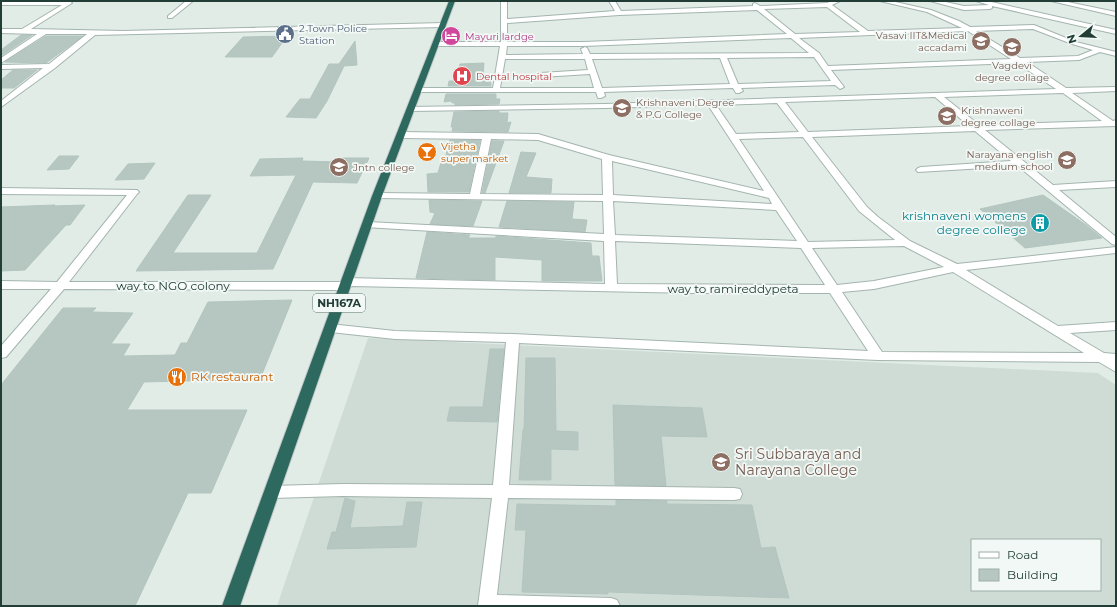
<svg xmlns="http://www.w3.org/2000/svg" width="1117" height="607" font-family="Montserrat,sans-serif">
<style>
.built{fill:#cfdcd6;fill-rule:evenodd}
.building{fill:#b6c7c1;stroke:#b3c5bf}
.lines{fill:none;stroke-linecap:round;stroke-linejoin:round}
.minor-casing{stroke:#a4b4ae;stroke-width:2}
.highway-casing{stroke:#c1c9c7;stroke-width:2}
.minor{fill:#fff;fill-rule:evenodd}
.highway{fill:#2d695f;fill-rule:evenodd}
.labels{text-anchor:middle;stroke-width:3.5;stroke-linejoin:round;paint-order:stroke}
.far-service-label{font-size:10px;fill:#4e5e75;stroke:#f2f8f5;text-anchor:start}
.far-education-label{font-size:10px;fill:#785e54;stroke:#f2f8f5;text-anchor:start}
.far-hotel-label{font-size:10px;fill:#b23c85;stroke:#f2f8f5;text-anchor:start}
.far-health-label{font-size:10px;fill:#be3a42;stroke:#f2f8f5;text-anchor:start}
.far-food-label{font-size:10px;fill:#c56008;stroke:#f2f8f5;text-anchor:start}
.shield{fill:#f2f8f5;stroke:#60756f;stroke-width:1}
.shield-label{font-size:11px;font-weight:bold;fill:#213d36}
.culture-label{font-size:12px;fill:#0d838f;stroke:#f2f8f5;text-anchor:end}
.street-label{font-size:12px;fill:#213d36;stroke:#f2f8f5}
.food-label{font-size:12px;fill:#c56008;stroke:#f2f8f5;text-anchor:start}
.near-education-label{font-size:14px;fill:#785e54;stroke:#f2f8f5;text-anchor:start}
</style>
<rect width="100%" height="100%" fill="#e1ece7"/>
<path class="built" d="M368 338 1098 373 1116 385V606H277ZM972 540H1100V590H972Z"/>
<path class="building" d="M21 35H32L1 56V50Z
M46 36H83L46 63 5 62Z
M287 36 272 57H225L243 37Z
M355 41 357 65 344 66 327 101 316 118 286 117 300 99H310L329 64H339Z
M484 63 483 75H490L491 86H448L449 81H457L460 64Z
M13 70H37L14 88H1V80Z
M446 94H496V99H500L499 104 455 105V103H452V101L444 102Z
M499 111V113H508L507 123 511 122 508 132 452 131 453 127H451L454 112Z
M450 140H480L469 192H428L427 174 438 173 442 159H445Z
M492 141H504L485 193H482Z
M521 152 536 153 526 177 552 179 551 193H509Z
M59 156H79L69 169 47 170Z
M303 158 302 161 341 162 343 158H369L357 183 313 182 273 269 136 271 188 195H211L173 253H257L296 175 250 176 260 159Z
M155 163 144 179 115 180 128 164Z
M1043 195 1086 225 1102 238 1025 248 980 209Z
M429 200 482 201 473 226 430 224 435 213 430 212Z
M507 201 574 202 572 219 587 220 585 232 499 227Z
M55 205 53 206 85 205 70 225H66L25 270 1 271V207Z
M427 232 470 235 468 238H496V236L591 243 592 256H599L602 281H542V260L495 257V280L416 278Z
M292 300 260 379 144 382 127 410H247L211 493H188L135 606H1V385L63 308H96L92 312 133 313 111 344H130L123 356 175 355 181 343H187L208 302Z
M490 349H504L497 422 447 421 450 407H483Z
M526 358H555L556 431 578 432V450L551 449V480H519L523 429H524Z
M613 405 702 408 707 437 661 436 666 486 615 485Z
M345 498 355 501 350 528 403 526 407 502H422L416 547 327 549 332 532H336Z
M616 500 667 501V504L752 505 761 548 775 547 789 598 608 592V594L522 592 526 530H515L517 504 616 506Z"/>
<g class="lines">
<g class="minor-casing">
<path id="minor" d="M1 1H69L72 3 31 29 123 31 443 23 446 25 443 27 95 35 55 68 1 107V101L43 68 1 69V65L49 64 87 34H46L1 63V58L37 34 1 33V29H22L62 5H1Z
M186 1H193L172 18H168V16Z
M501 1H507V19L615 11 609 1H615L621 11 753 6V4L755 3 760 6 827 3 832 1H840L832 5 868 31 962 28 927 12 880 1H891L931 10 959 21 970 27 1034 25 1076 42 1116 52V56L1100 52 1079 60 1027 62 1066 88 1116 87V91L1072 93 1113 121 1116 120V126L985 130 1053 185 1116 181V187L1059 190 1116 237V245L1112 244 1018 166 918 172 916 170 918 168 921 167 1011 161 975 131 812 137 867 207 878 217 910 241 957 264 1116 247V253L966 270 1058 326 1116 322V330L1070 333 1104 353 1116 354V372L1099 362 878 360 519 343 509 485 734 488 740 489 742 494 740 499 734 500 508 498 497 595 611 598 617 600 620 606H478L492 498 342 496 272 498 266 497 264 492 266 487 272 486 342 484 493 485 506 342 395 339 330 332 326 331 324 328 326 325 330 324 395 331 513 334 868 351 830 293H694L351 286 349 289 345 290 64 289 6 357 1 358V346L51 289H1V281L57 282 127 195 1 194V188L137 190 139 192 137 194 69 282H341L342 280 346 278 605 284 604 241 364 227 363 225 364 223 368 222 604 234 603 201 374 198 372 196 377 193 470 194 482 139 401 138 397 135 401 132 538 134 609 155 764 191 708 105 605 108 411 111H408V107L605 104 1056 89 1017 63 831 70 844 87 840 89 835 85 741 88 743 91 739 93H736L733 88 604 92 605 96 601 98H598L596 92H416L415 90 419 88H493L500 46H435L432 44 435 42H501ZM827 7 860 32 795 34 764 9ZM757 10 787 34 583 42H507V23L619 15ZM1033 29 1072 44 1093 50 1078 56 1020 58 976 31ZM968 31 1011 59 828 66 819 53 799 38ZM791 38 809 53 590 54 587 48 585 47 581 49 583 54 506 55 507 46H583ZM814 57 831 81 738 84 727 58ZM720 58 730 84 602 88 592 59ZM505 59H585L588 70 541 73 537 75 541 77 590 74 594 88H500ZM1063 93 1102 121 979 125 944 97ZM935 97 969 126 808 132 785 102ZM777 103 799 132 736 134 716 105ZM803 137 859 211 895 240 808 242 739 139ZM491 139 538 140 602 159 603 195 480 194ZM612 161 769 198 772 204 613 195ZM613 201 776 210 797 241 615 235ZM615 241 801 248 825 285 617 284ZM904 246 944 267 874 281 837 285 812 248ZM953 272 1084 353 882 352 842 292 874 289Z
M930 1H941L964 6 989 5 976 1H987L1116 30V34L992 6V8L990 9 964 10Z
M1051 1H1063L1116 12V16Z"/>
</g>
<g class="highway-casing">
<path id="highway" d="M449 1H455L382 196 240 606H222L372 196Z"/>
</g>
<use href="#minor" class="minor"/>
<use href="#highway" class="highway"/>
</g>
<defs>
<g id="civic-disc" transform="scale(1)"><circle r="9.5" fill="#5c6f8a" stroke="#f2f8f5"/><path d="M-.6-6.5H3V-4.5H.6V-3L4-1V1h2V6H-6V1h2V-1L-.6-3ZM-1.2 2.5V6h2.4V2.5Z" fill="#fff"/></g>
<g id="hotel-disc" transform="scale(1)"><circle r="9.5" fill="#d1479c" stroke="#f2f8f5"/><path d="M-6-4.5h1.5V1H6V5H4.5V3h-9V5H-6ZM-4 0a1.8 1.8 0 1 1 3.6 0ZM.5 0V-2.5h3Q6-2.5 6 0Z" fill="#fff"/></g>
<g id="university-disc" transform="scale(1)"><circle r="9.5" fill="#8d6e63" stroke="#f2f8f5"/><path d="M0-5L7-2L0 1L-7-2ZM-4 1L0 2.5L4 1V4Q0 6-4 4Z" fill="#fff"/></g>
<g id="hospital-disc" transform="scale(1)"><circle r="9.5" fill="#e0444e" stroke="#f2f8f5"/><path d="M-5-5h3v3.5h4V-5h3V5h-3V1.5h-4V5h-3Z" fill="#fff"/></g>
<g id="bar-disc" transform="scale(1)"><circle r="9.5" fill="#e8710a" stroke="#f2f8f5"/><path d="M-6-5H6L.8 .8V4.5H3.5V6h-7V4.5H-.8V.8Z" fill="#fff"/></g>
<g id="school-disc" transform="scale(1)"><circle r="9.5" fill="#8d6e63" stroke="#f2f8f5"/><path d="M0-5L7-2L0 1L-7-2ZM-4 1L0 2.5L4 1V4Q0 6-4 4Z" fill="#fff"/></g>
<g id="building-disc" transform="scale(1)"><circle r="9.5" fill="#0f9aa8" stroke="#f2f8f5"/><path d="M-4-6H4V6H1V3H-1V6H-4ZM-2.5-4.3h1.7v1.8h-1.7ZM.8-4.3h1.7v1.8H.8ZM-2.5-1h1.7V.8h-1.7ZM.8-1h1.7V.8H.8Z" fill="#fff"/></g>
<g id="restaurant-disc" transform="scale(1)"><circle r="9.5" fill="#e8710a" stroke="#f2f8f5"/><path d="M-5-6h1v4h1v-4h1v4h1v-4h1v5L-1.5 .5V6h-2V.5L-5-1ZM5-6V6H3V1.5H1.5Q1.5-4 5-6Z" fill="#fff"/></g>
</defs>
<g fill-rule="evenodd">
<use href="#civic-disc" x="285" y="34"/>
<use href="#hotel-disc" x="451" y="36"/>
<use href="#university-disc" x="981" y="41"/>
<use href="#university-disc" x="1012" y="47"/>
<use href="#hospital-disc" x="462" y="76"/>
<use href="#university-disc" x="622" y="108"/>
<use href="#university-disc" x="947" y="116"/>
<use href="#bar-disc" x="427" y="152"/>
<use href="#school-disc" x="1067" y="160"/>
<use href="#university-disc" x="339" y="167"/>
<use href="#building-disc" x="1040" y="223"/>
<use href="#restaurant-disc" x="177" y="377"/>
<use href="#university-disc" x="721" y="462"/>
</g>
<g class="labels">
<g class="far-service-label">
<text x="299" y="32">2 Town Police<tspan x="299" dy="12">Station</tspan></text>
</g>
<g class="far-education-label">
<text x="967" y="39" text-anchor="end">Vasavi IIT&amp;Medical<tspan x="967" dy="12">accadami</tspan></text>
<text x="1012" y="69" text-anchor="middle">Vagdevi<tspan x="1012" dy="12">degree collage</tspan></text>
<text x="636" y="106">Krishnaveni Degree<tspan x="636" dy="12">&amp; P.G College</tspan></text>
<text x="961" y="114">Krishnaweni<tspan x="961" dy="12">degree collage</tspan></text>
<text x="1053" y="158" text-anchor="end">Narayana english<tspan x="1053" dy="12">medium school</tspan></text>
<text x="353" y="171">Jntn college</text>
</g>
<g class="far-hotel-label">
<text x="465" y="40">Mayuri lardge</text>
</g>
<g class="far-health-label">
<text x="476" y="80">Dental hospital</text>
</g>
<g class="far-food-label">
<text x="441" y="150">Vijetha<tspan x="441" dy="12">super market</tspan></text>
</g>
<rect class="shield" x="313" y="294" width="52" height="18" rx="3"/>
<g class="shield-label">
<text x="339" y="307">NH167A</text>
</g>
<g class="culture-label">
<text x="1026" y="220">krishnaveni womens<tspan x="1026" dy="14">degree college</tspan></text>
</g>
<g class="street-label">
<text x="173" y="290">way to NGO colony</text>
<text x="733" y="293">way to ramireddypeta</text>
</g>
<g class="food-label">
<text x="191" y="381">RK restaurant</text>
</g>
<g class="near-education-label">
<text x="735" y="459">Sri Subbaraya and<tspan x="735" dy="16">Narayana College</tspan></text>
</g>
</g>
<rect width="1117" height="607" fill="none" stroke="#213d36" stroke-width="4"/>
<rect x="971" y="539" width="130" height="52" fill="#f2f8f5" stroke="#9eada9"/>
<rect x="979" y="552" width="20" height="6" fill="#ffffff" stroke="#9eada9"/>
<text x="1007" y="559" font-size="12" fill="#213d36">Road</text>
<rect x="979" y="569" width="20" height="12" fill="#b6c7c1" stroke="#9eada9"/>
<text x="1007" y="579" font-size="12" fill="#213d36">Building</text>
<g transform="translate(1081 36) rotate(252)" stroke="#f2f8f5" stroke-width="3" paint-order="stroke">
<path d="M0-3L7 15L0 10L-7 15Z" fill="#213d36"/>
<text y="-6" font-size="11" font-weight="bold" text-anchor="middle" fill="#213d36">N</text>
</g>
</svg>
